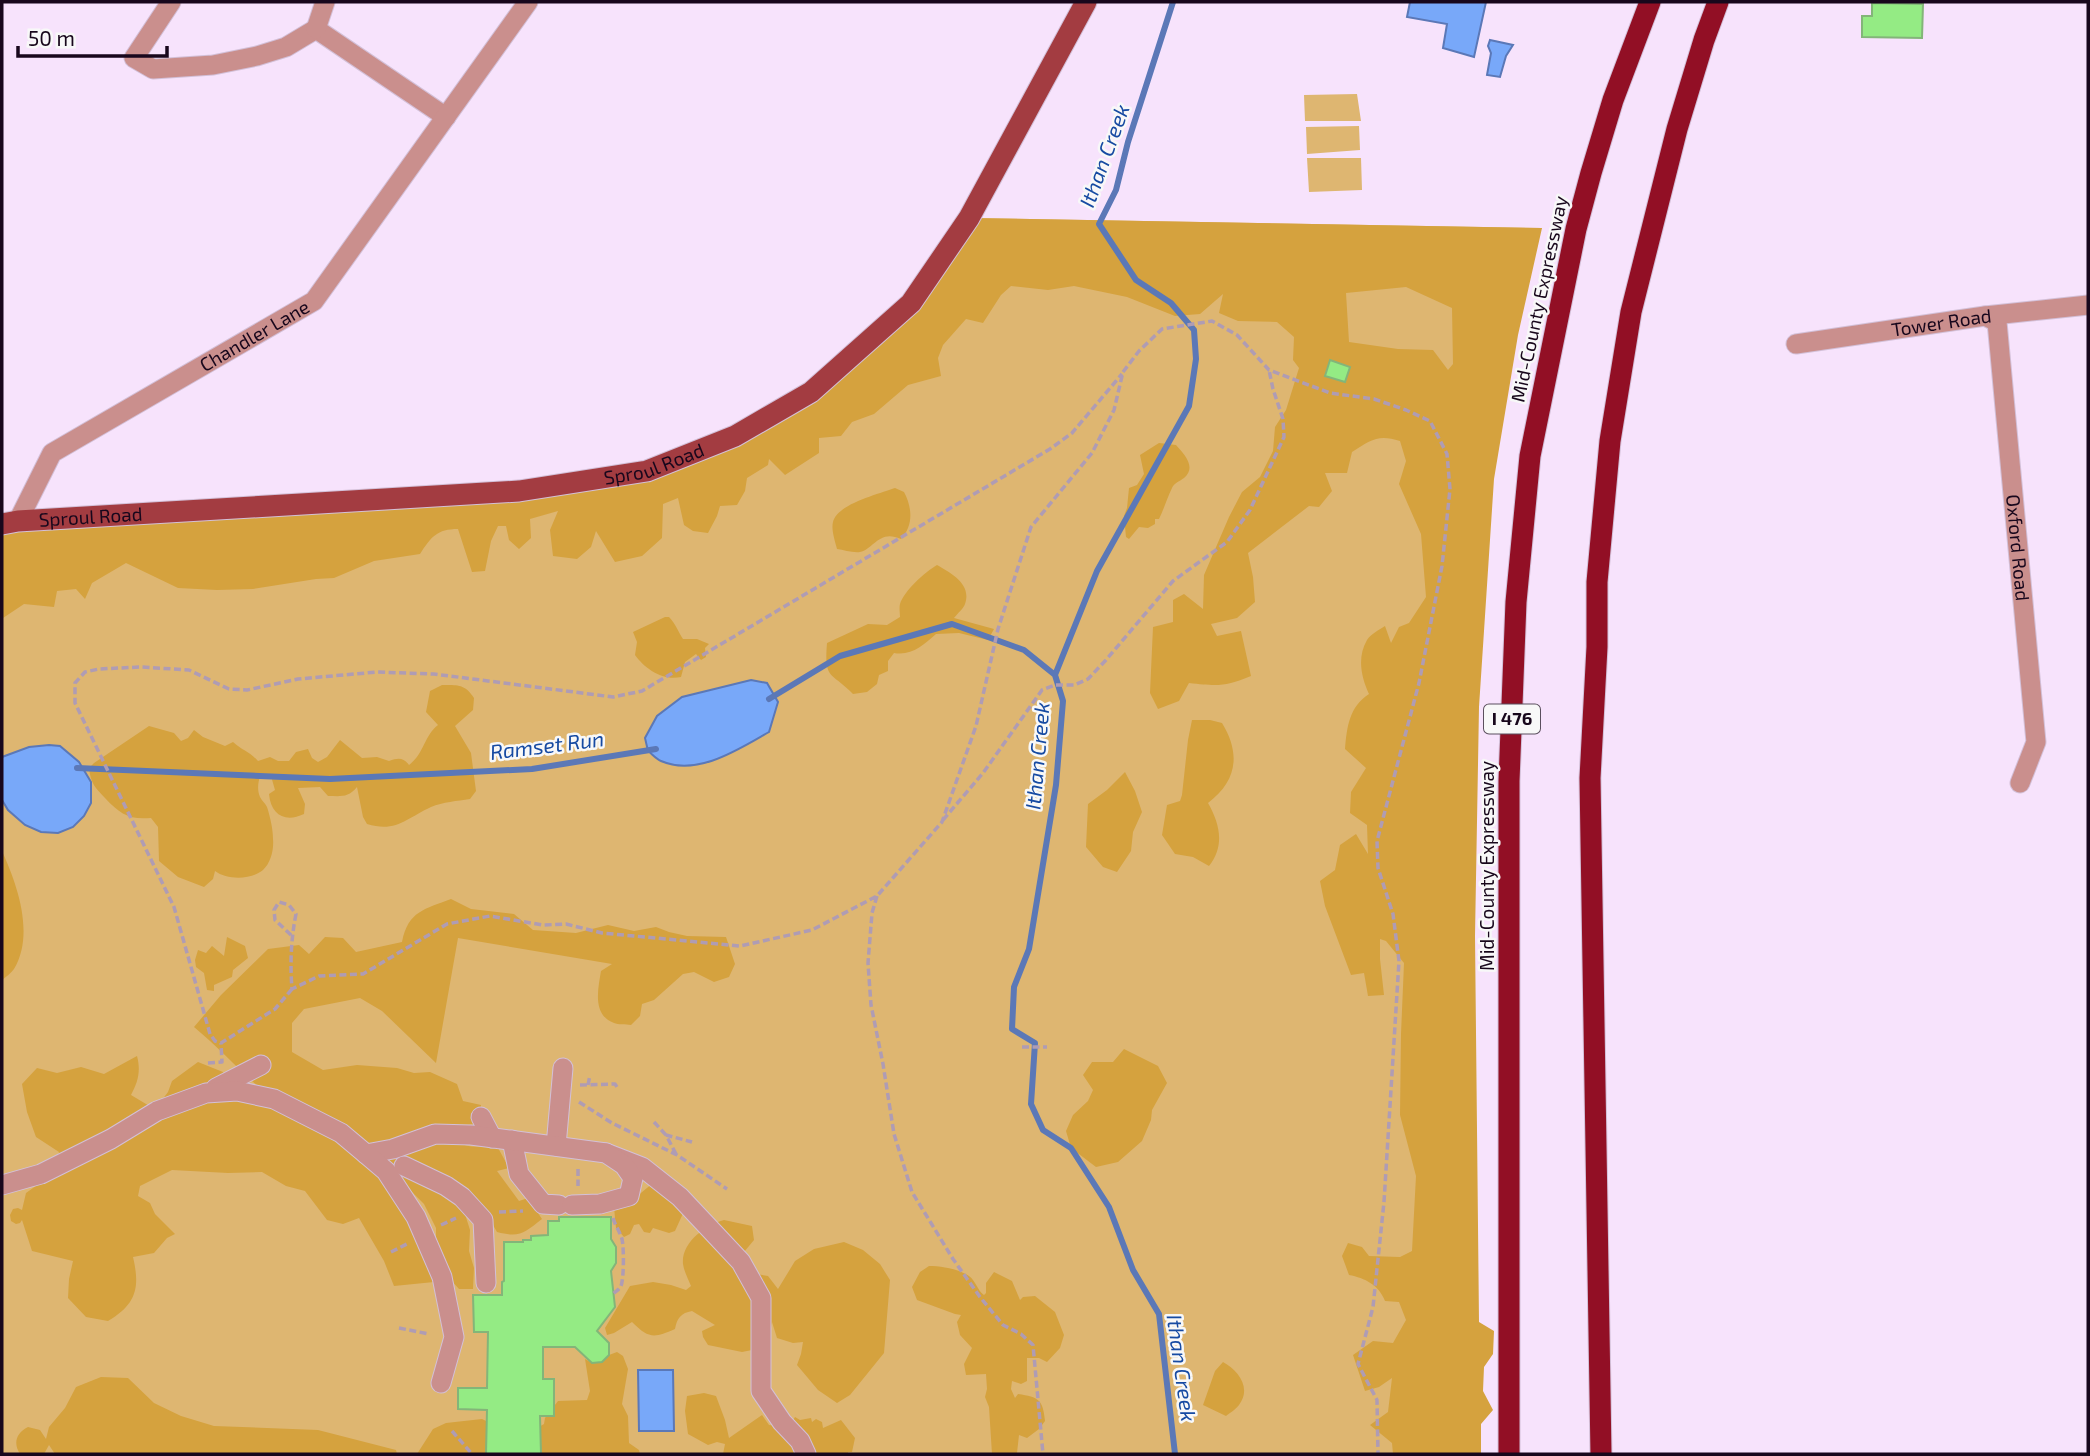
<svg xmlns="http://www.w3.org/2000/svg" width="2090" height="1456" font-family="'Exo 2',sans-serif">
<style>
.green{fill:#deb671}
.forest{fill:#d5a23e;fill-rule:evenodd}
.water{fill:#78a8f9;stroke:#5b78b7;stroke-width:2}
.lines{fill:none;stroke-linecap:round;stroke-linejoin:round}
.stream{stroke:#5b78b7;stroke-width:6}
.building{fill:#94eb84;stroke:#83b579;stroke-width:2}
.minor-casing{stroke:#d3c0d8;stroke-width:21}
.major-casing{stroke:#d3c0d8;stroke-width:23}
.highway-casing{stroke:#d3c0d8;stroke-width:23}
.path{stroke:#af9cb4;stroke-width:3.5;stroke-dasharray:7 3.5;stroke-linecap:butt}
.minor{stroke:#ca8f8d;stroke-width:19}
.major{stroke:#a33c41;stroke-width:21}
.highway{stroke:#920f25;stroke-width:21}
.labels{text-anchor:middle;stroke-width:5;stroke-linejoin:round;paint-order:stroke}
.shield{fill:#f8f8f8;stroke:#5b4f5e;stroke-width:2}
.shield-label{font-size:18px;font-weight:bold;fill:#18071c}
.street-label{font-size:19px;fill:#18071c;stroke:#f8f8f8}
.water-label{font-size:21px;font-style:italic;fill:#164aa2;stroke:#f8f8f8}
</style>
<rect width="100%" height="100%" fill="#f7e3fc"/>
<path class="green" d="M1357 94 1361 121H1305L1304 95Z
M1359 126 1360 150 1307 154 1306 127Z
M1307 158H1361L1362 190 1309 192Z
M969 218 1542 228 1499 283 1477 421 1470 1454H2V524L647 471 811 392 911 303Z"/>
<path class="forest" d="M969 218 1542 228 1518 335 1494 479 1479 707 1475 936 1479 1322 1494 1331 1493 1354 1484 1367 1483 1391 1493 1410 1481 1424V1454H1393L1392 1443 1370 1425 1388 1412 1392 1378 1379 1387 1365 1391 1353 1355 1373 1341 1393 1343 1406 1320 1399 1302 1385 1301C1379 1285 1365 1278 1349 1275L1342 1256 1348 1243 1362 1247 1369 1256 1400 1257 1412 1251 1416 1176 1400 1115 1401 1034 1404 963 1386 941 1380 939V959L1384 995 1368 996 1364 973 1351 975 1325 906 1320 881 1335 870 1340 845 1356 834 1368 854 1367 825 1350 813 1351 792 1366 768 1345 749C1347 727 1349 707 1369 694 1361 677 1357 657 1367 640 1371 634 1379 630 1385 626L1391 643 1399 627 1409 623 1426 597 1421 534 1399 484 1406 461 1400 441C1378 434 1371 440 1352 452L1347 473H1325L1332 491 1319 507 1309 506 1248 553 1253 577 1255 602 1237 618 1211 624 1217 636 1241 631 1251 676C1225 687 1217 686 1189 683L1179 701 1158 709 1150 693 1153 627 1173 622V600L1184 594 1203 609 1204 575 1229 517 1242 492 1260 477 1273 451 1275 427 1286 410 1299 368 1293 360 1294 337 1277 322 1238 321 1219 313 1223 294 1200 314 1175 316 1127 297 1074 286 1048 290 1011 286 1001 295 983 323 966 319 943 345 938 358 941 376 908 385 874 414 852 422 841 436 819 438V453L785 475 769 459 768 465 747 478 745 491 737 505 720 506 717 516 708 533 693 531 684 525 678 498 663 504 662 538 642 556 615 562 596 531 591 547 577 559 553 556 550 530 558 511 530 519 531 538 519 549 509 540 506 526H498L491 541 485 571 472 572 458 529C437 529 431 537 420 554L374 561 334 578 316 579 253 589 217 590 178 588 126 563 92 583 85 599 76 589 57 591 54 607 24 604 3 618 2 617V526L647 471 811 392 911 303ZM1406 287 1452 308 1453 364 1448 370 1433 350 1398 349 1349 342 1346 293Z
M1159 443 1176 445C1184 454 1197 467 1184 478 1180 481 1174 483 1172 488 1167 498 1164 509 1159 519H1155V524L1148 528 1139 527 1129 539 1126 537 1124 516 1127 508 1129 488 1137 485 1144 474 1140 455Z
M895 488 904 492C912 507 914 525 901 539 879 529 874 549 860 552 853 553 844 550 837 549 835 541 831 530 833 522 837 504 879 494 895 488Z
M937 565C951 573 972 584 965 604 964 608 957 614 954 618L994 629 988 640 959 633 936 634C923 645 912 656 894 653L888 661V671L879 675 877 684 867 692 853 694C831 671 824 681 827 643L868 624 887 625 900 617C900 613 899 608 900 604 904 591 925 572 937 565Z
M665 617H669C676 624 678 632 683 639H697L709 644 705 648 706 657 701 660 696 654 685 662 681 677C663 681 645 669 635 655L637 642 633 632Z
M442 685C458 685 465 684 474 698L473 710 455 726 471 753 476 791 470 799C457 801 443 802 431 807 407 818 396 833 367 824L363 817 357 787C348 798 341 796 328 796L320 787 298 788 305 804 304 814C285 823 271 815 269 794L275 790 271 776H260C258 783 257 790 260 797 262 801 265 803 267 807 270 816 273 829 273 839 274 849 271 863 263 870 251 880 227 880 215 871L213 879 204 887 178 877 159 861 158 827 151 818C129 820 120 814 105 798 95 787 91 784 89 768L94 763 149 726 174 733 181 741 188 738 194 730 203 737 225 746 233 742C243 751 249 751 258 761L270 757 278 761H289L296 752 308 749 312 758 318 762 327 757 340 740 362 758 377 757 389 761C398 758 403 757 409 765 424 754 424 736 438 725L426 712 430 691Z
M1192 720H1210L1222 723C1241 754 1237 781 1208 803 1220 824 1225 846 1209 866L1193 857 1175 854 1162 835 1167 805 1180 801 1182 795 1188 740Z
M1125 772 1135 791 1142 812 1133 832 1131 851 1117 872 1103 867 1086 847 1088 804 1107 790Z
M2 851C17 884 35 934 14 969 11 973 6 977 2 980Z
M451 899 471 909 514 914 533 930 576 933 608 925 634 931 656 927 669 932 687 936 726 937 735 964 729 977 714 982 694 972 683 974 654 1000 642 1004 640 1016 631 1025C626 1024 618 1025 614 1023 592 1015 598 989 601 971L612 964 458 938 436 1063 382 1011 360 998 304 1009 292 1023V1052L323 1070 357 1065 397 1068 414 1073 430 1072 457 1084 463 1101 481 1105V1124L439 1127C463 1149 464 1147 497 1146L509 1168 497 1171 519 1201 528 1198 542 1219C524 1233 520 1238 497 1232L482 1206 465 1214 470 1230 469 1251 474 1268 473 1289H459L450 1279 436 1246V1228L424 1204 406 1186 410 1217 434 1282 394 1286 384 1261 359 1218 343 1224 327 1220 305 1191 286 1186 262 1172 228 1173 172 1170 140 1186 138 1196 150 1203 155 1214 175 1234 167 1238 154 1253 133 1257C140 1287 137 1304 108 1321L86 1317 68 1298 69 1279 73 1261 32 1251 22 1220 20 1223 16 1224 11 1221 10 1215 13 1209 18 1208 22 1210 26 1193 54 1173 59 1152 36 1137 27 1112 22 1084 37 1068 57 1073 81 1067 104 1074 137 1056C141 1071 138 1082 131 1095L151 1107 162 1100 168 1092 172 1081 198 1062 223 1072 231 1100 259 1087C237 1068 217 1046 194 1027L221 995 268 949 299 945 309 954 325 937 343 938 356 952 402 942C408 911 425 909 451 899Z
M227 937 245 946 248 958 233 970 232 977 214 985V991L207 990 204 973 196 967 195 960 198 950 206 953 212 946 224 956Z
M1124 1049 1158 1066 1167 1083 1152 1110 1151 1120 1142 1141 1118 1162 1096 1167 1071 1148 1066 1131 1073 1115 1088 1101 1093 1090 1083 1075 1092 1062H1113Z
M653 1183 685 1209 675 1231 669 1233 653 1228 650 1233 644 1232 639 1224 634 1225 630 1234 624 1237 616 1228 614 1207 630 1202Z
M724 1220 752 1226 754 1240 744 1252 756 1274 768 1276 778 1289 795 1261 814 1249 844 1242 863 1250 880 1264 890 1280 884 1353 850 1395 837 1403 818 1390 797 1365 801 1354 803 1342 793 1343 777 1338 772 1322 767 1353 752 1350 742 1352 708 1345 703 1337 702 1331 715 1325 692 1311C681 1313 677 1318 675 1329 654 1338 649 1339 632 1322L614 1333 607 1335 605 1328 630 1286 653 1282 671 1285 686 1290 691 1286C688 1279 684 1271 683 1264 681 1242 706 1225 724 1220Z
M929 1266C941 1266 959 1269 969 1276 976 1281 977 1290 984 1295L986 1293V1283L994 1272 1012 1281 1020 1300 1023 1297 1035 1296 1055 1312 1064 1335 1060 1348 1047 1362 1039 1358H1027V1381L1021 1384 1012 1381 1011 1389 1015 1398 1018 1394C1039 1397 1043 1400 1045 1421L1039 1429 1027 1438 1019 1435 1017 1453 1022 1454H992L989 1407 985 1397 987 1389 986 1374 966 1375 964 1364 972 1348 960 1335 957 1322 961 1315 955 1314 917 1300 912 1287 920 1272Z
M617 1352 623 1356 628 1369 622 1404 628 1416 629 1443 639 1450 640 1454H540L536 1445 537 1428 544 1424 545 1418 558 1401 587 1400 590 1391 585 1359 592 1363 602 1362 609 1355Z
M1223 1362C1238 1370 1252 1388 1239 1405 1236 1409 1230 1413 1226 1416L1203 1405 1215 1371Z
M101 1377 128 1378 154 1403 181 1416 214 1426 318 1430 396 1450 397 1454H55L49 1445 44 1454H20C13 1443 16 1433 28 1427L40 1430 46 1439 49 1427 65 1408 76 1387Z
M704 1393 716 1396 725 1420 729 1438 762 1415 769 1425 789 1427 795 1417 800 1420 811 1418 812 1422 816 1419 822 1422 823 1428 841 1420 855 1438 852 1452H848V1454H723L725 1444 717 1442 708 1445 688 1434 685 1411 687 1396Z
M482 1419C501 1428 512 1431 515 1454H417L433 1429 446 1423Z"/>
<path class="water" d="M1410 2H1486L1474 57 1443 48 1447 24 1407 17Z
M1490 40 1513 45 1506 56 1500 77 1487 75 1491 53 1488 46Z
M751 680 767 683 778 702 769 732C739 749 697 777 661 761 656 759 652 754 648 751L645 738 657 716 682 697Z
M49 745 60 746 79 762 91 782V803L84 816 73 827 58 833 41 832 25 825 8 810 2 800V757L29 747Z
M638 1370H673L674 1431H639Z"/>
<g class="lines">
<path class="stream" d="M1173 2 1128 142 1116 190 1099 224 1136 280 1171 303 1194 330 1196 359 1189 406 1097 571 1055 675 1063 701 1056 785 1029 949 1014 987 1012 1029 1035 1043 1031 1104 1043 1130 1071 1148 1109 1207 1133 1270 1159 1314 1175 1454
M769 699 840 656 952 624 1024 650 1055 675
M77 768 330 779 532 769 656 749"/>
</g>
<path class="building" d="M1872 3 1923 4 1922 38 1862 37V16H1872Z
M1330 360 1350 367 1345 382 1325 376Z
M559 1217H611V1239L616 1247V1263L611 1271 615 1307 597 1331 609 1343V1355L602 1362 592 1363 575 1347H543V1379H554V1416H540L541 1454H486L487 1410 458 1409V1388H487L488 1332H474L473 1295H502V1282L504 1281V1242H523V1240H531V1236L548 1235V1221H559Z"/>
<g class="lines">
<g class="minor-casing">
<g id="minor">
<path d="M171 2 134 58 153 69 213 65 257 56 286 47 316 29 446 117"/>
<path d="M316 29 325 2"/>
<path id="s1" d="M1985 316 1997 322 2036 742 2020 783"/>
<path id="s2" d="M1796 344 1985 316 2088 305"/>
<path id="s3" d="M18 521 52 453 314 301 528 2"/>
<path d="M216 1088 261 1065"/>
<path d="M481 1117 492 1138"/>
<path d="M512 1140 519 1174 543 1204 559 1205"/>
<path d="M556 1146 563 1068"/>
<path d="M606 1153 642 1167 680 1197 741 1262 761 1298V1391L782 1422 800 1441 806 1454"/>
<path d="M366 1154 393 1149 435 1134 471 1135 606 1153 624 1165 633 1178 629 1196 600 1204 572 1205"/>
<path d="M404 1166 446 1186 462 1197 483 1220 486 1283"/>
<path d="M2 1185 41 1174 111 1139 157 1111 206 1093 237 1091 274 1099 341 1133 366 1154 386 1171 416 1217 442 1277 454 1337 441 1383"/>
</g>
</g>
<g class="major-casing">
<g id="major">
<path id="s4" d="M2 524 18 521 519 491 647 471 735 436 811 392 911 303 969 218 1086 2"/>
</g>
</g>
<g class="highway-casing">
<path id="highway" d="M1509 1454V781L1516 602 1530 456 1576 229 1591 173 1613 100 1650 2
M1601 1454 1590 778 1597 647V582L1610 441 1631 312 1677 129 1704 40 1718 2"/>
</g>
<path class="path" d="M943 820 983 773 1042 690 1055 685H1074L1088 679 1106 660 1173 581 1227 542 1250 510 1284 437 1283 419 1273 389 1269 370
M877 896 872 913 868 963 871 1005 883 1064 894 1134 912 1192 953 1259 980 1297 1003 1325 1021 1334 1033 1345 1043 1454
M291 935 275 920 274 910 279 902 289 905 296 914C291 939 290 963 292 989L319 976 363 974 447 924 490 916 543 925 566 924 602 933 740 946 812 930 877 896 942 822 976 726 998 629 1031 527 1092 453 1114 410 1123 372 1139 351 1162 329 1212 321 1237 335 1269 370 1330 393 1374 399 1406 410 1430 421 1447 454 1450 489 1442 566 1419 683 1377 841 1378 868 1393 914 1399 961 1384 1202 1373 1307 1358 1364 1377 1400 1378 1454
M292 989 275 1009 221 1043 215 1041 210 1034 174 907 75 703V683L85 672 99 669 141 667 189 670 229 689 247 690 298 679 377 672 434 674 613 697 642 691 1050 449 1072 433 1122 374
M1022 1047H1047
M208 1063 222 1062 221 1043
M580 1085 615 1084 617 1087
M588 1085 590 1075
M579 1102 612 1123 677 1155 727 1189
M654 1122 666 1135
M676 1154 666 1135 692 1142
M578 1169V1186
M499 1212 523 1211
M613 1218C615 1225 620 1232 622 1239 624 1248 624 1278 621 1286 619 1290 616 1291 613 1294
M441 1225 456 1218
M391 1252 409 1243
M399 1328 429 1334
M452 1431 472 1454"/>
<use href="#minor" class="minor"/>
<use href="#major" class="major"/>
<use href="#highway" class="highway"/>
</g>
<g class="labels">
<rect class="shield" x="1484" y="704.5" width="56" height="29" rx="5"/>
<g class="shield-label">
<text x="1512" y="725">I 476</text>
</g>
<g class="street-label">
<text transform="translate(1539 299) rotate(-78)" y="7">Mid-County Expressway</text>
<text dy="7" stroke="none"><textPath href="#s2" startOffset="147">Tower Road</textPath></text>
<text dy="7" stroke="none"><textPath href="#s3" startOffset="310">Chandler Lane</textPath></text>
<text dy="7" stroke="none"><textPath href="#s4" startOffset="656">Sproul Road</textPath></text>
<text dy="7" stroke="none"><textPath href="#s4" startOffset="89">Sproul Road</textPath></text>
<text dy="7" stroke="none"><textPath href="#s1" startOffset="240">Oxford Road</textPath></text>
<text transform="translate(1487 866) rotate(-90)" y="7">Mid-County Expressway</text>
</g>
<g class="water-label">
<text transform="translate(1105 156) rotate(-70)" y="7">Ithan Creek</text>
<text transform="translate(547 746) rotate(-7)" y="7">Ramset Run</text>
<text transform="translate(1038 756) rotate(-85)" y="7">Ithan Creek</text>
<text transform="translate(1181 1368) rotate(82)" y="7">Ithan Creek</text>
</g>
</g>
<rect width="2090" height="1456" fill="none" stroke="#18071c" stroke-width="7"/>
<path d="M18 46v10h149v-10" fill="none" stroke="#18071c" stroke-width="3.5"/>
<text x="28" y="46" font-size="21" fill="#18071c" stroke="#f8f8f8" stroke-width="5" paint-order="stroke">50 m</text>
</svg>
